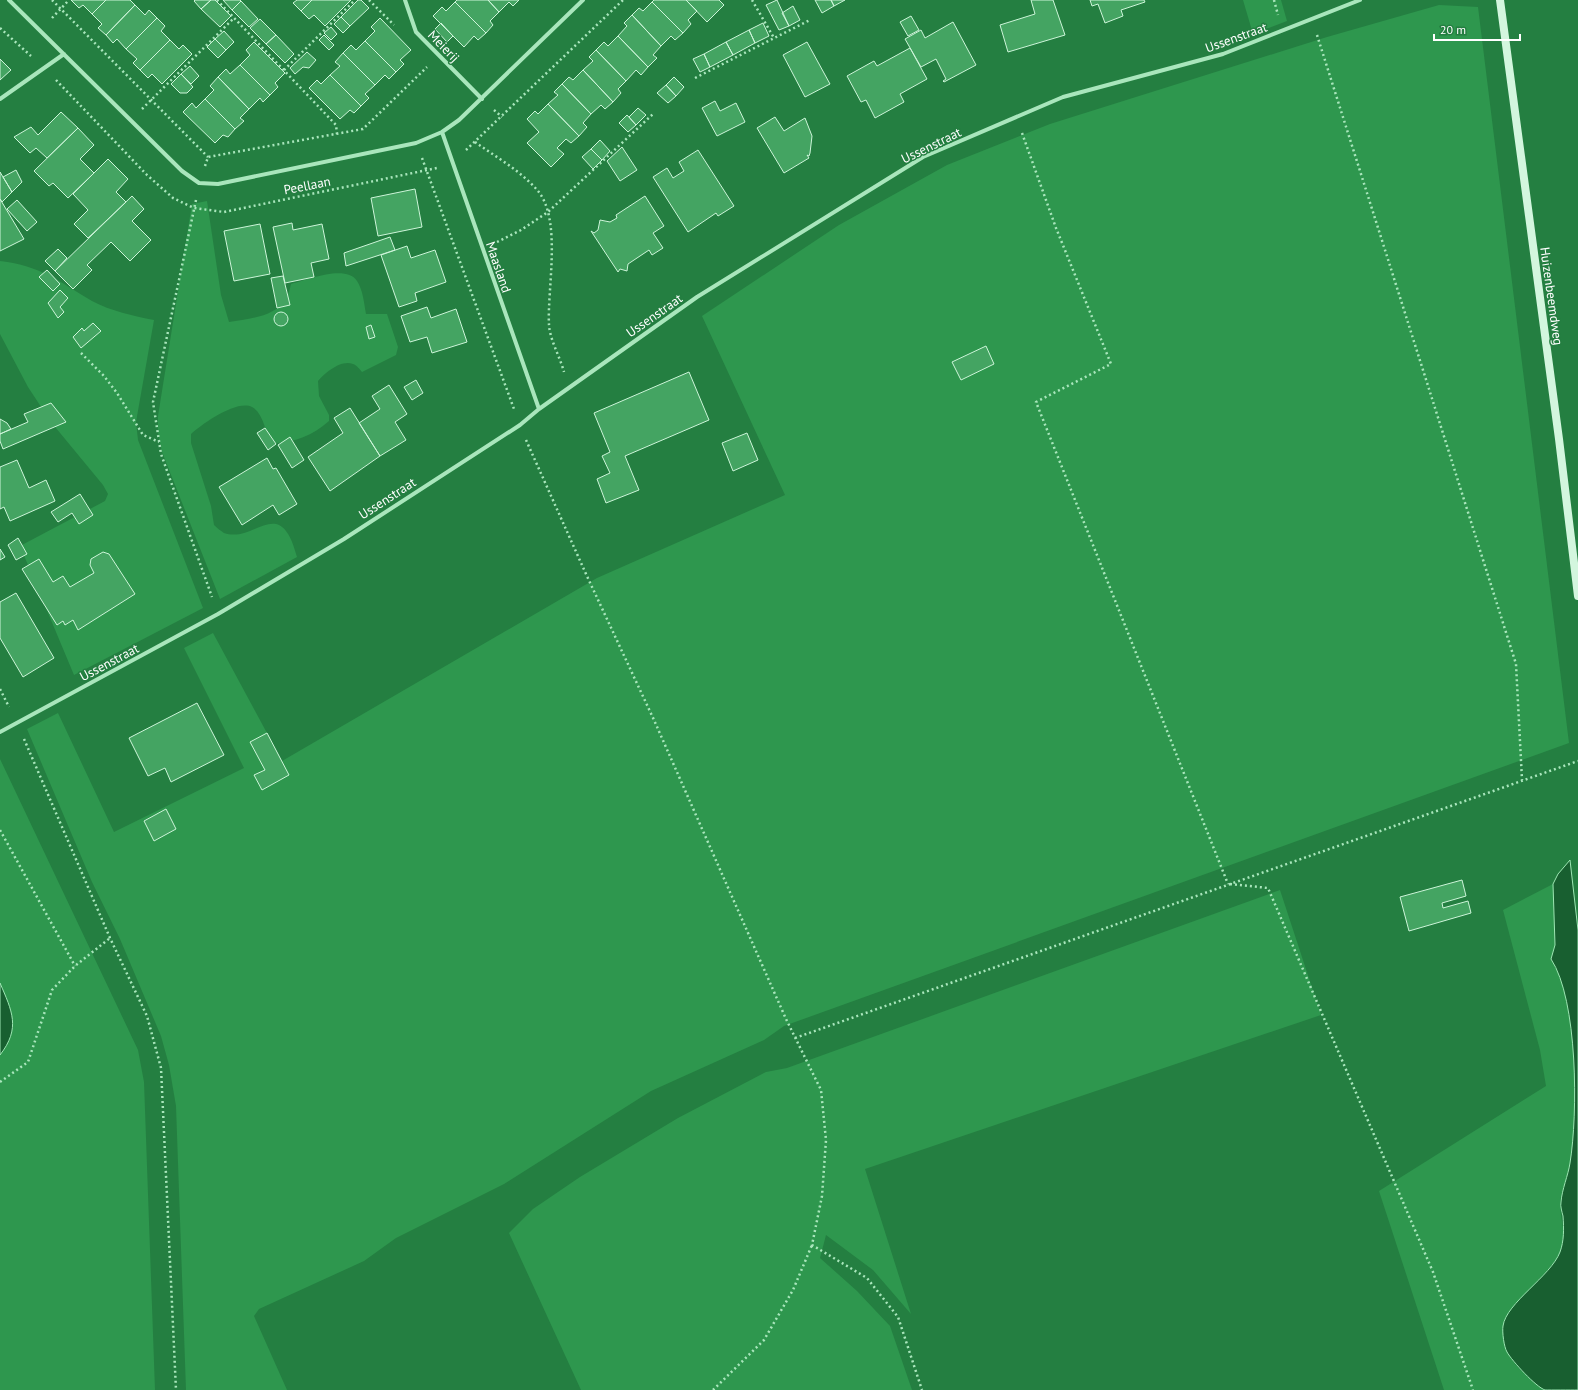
<svg xmlns="http://www.w3.org/2000/svg" width="1578" height="1390" font-family="'PT Sans',sans-serif">
<style>
.green{fill:#2e974e}
.water{fill:#185f30;stroke:#9de7b3}
.building{fill:#44a462;stroke:#cdf5d9}
.lines{fill:none;stroke-linecap:round;stroke-linejoin:round}
.path{stroke:#a9e6bc;stroke-width:2.5;stroke-dasharray:2 3;stroke-linecap:butt}
.street{stroke:#a9e6bc;stroke-width:4}
.secondary{stroke:#d3f6de;stroke-width:8}
.labels{text-anchor:middle;stroke-width:3;stroke-linejoin:round;paint-order:stroke}
.street-label{font-size:13px;fill:#fff;stroke:#247f41}
</style>
<rect width="100%" height="100%" fill="#247f41"/>
<path class="green" d="M1243 0H1281L1287 21 1253 34Z
M1439 5 1478 7 1569 743 784 1026 764 1040 651 1091 504 1184 396 1238 364 1261 259 1309 254 1316 287 1390H186L176 1106 169 1065 161 1036 120 939 92 882 27 729 58 713 114 832 244 768 184 648 213 633 282 761 597 578 785 495 702 316 839 225 947 165 1050 124 1327 37Z
M207 201 221 295 229 322C248 319 275 317 286 299 289 294 290 288 291 284 307 280 346 264 357 281 363 290 364 303 366 314H387L398 347 396 355 362 372C360 370 357 365 353 364 341 359 325 373 318 381L319 396 329 415V421C312 436 292 444 270 443 266 432 263 413 252 407 237 399 202 424 191 434V443L211 506 214 525C217 528 221 531 224 533 255 544 280 492 297 557L220 599 162 452 158 432V416L192 204Z
M0 261C41 266 58 281 92 301 111 311 133 316 154 320L136 422 138 440 203 608 74 675 20 546 105 501 108 494 103 485 51 422 28 387 0 334Z
M0 759 138 1050 144 1082 155 1390H0V1055C21 1028 12 1011 0 983Z
M1553 884 1555 945 1551 959C1578 1000 1578 1116 1570 1164 1568 1177 1561 1190 1560 1203 1560 1220 1568 1236 1560 1253 1550 1273 1503 1309 1503 1327 1503 1346 1511 1363 1525 1374 1531 1379 1540 1384 1544 1390H1444L1379 1191 1546 1086 1540 1050 1503 910Z
M1280 890 1321 1015 865 1169 911 1314 873 1270 826 1235 820 1258 857 1291 890 1326 912 1390H581L509 1233 533 1209 580 1177 678 1118 766 1072 787 1068Z"/>
<path class="water" d="M1570 860 1578 930V1390C1570 1390 1551 1390 1545 1390 1536 1387 1512 1361 1507 1352 1504 1347 1502 1332 1503 1326 1506 1303 1551 1276 1560 1252 1564 1241 1564 1229 1563 1216 1562 1212 1560 1206 1561 1202 1562 1189 1568 1176 1570 1163 1578 1114 1578 1000 1551 959L1555 945 1553 884 1558 874Z
M0 983C12 1011 21 1028 0 1055Z"/>
<path class="building" d="M71 0H106L92 14 83 5 79 8Z
M106 0H130L135 5 106 35 98 28 102 24 92 14Z
M195 0H211L201 9 194 1Z
M211 0H215L231 16 220 27 201 9Z
M223 0H240L241 1 232 10Z
M297 0H312L301 11 293 3Z
M312 0H351L325 26 314 15 309 19 301 11Z
M358 0H361L369 8 350 26 341 17Z
M457 0H488L499 12 490 21 493 25 486 33 455 2Z
M488 0H519L513 6 509 2 499 12Z
M654 0H686L697 11 688 20 691 24 683 33 652 2Z
M686 0H719L724 5 707 22Z
M777 0 789 26 779 30 766 5Z
M815 0H831L834 6 822 13Z
M831 0H845L834 6Z
M1031 0H1053L1065 35 1008 52 1000 25 1035 14Z
M1090 0H1144L1145 2 1121 10 1123 16 1105 23 1098 4 1092 6Z
M241 1 258 19 249 27 232 10Z
M455 2 486 33 478 40 474 36 464 47 433 16 442 7 446 11Z
M652 2 683 33 675 40 671 36 661 46 632 15 639 8 643 11Z
M135 5 145 15 149 10 157 18 126 49 117 39 113 43 106 35Z
M793 6 800 20 789 26 782 13Z
M632 15 661 46 653 55 657 58 648 67 618 36 627 26 624 23Z
M911 16 919 30 908 36 900 22Z
M341 17 350 26 343 33 334 24Z
M157 18 165 26 161 31 170 40 140 70 133 63 137 59 126 49Z
M380 18 411 50 400 60 404 64 396 72 365 41 375 31 371 27Z
M260 19 276 35 266 44 250 28Z
M953 22 976 65 944 82 943 81 946 79 936 59 921 67 905 39 921 30 925 38Z
M441 23 453 36 447 42 435 29Z
M763 23 769 36 755 43 749 30Z
M331 27 337 34 331 40 324 33Z
M749 30 755 43 733 55 726 42Z
M224 31 234 42 226 50 215 39Z
M276 35 294 54 285 63 266 44Z
M324 35 334 45 329 50 319 40Z
M618 36 648 67 641 75 636 70 626 81 596 50 604 42 608 46Z
M215 39 226 50 218 58 207 47Z
M170 40 179 49 183 45 192 54 162 84 152 74 148 78 140 70Z
M365 41 396 72 389 79 385 75 375 85 343 53 351 45 356 50Z
M254 42 285 73 275 83 278 87 270 95 240 65 250 55 246 50Z
M726 42 733 55 710 67 704 54Z
M807 42 830 84 805 97 783 55Z
M910 48 927 79 900 94 904 102 875 118 866 100 861 102 847 76 874 61 877 66Z
M596 50 626 81 618 89 621 93 613 102 583 70 593 61 589 57Z
M307 52 316 60 309 68 303 67 295 74 290 68Z
M343 53 375 85 365 94 369 98 361 106 330 75 340 66 335 62Z
M704 54 710 67 700 72 693 59Z
M0 59 11 70 0 80Z
M240 65 270 95 263 102 260 98 249 109 218 77 226 69 230 74Z
M190 66 199 76 191 84 181 74Z
M583 70 613 102 605 109 601 105 591 114 562 84 569 77 573 80Z
M181 74 193 87 187 93H180L171 84Z
M330 75 361 106 354 113 350 110 340 119 309 88 317 80 321 84Z
M218 77 249 109 240 118 244 121 235 129 205 99 214 90 210 86Z
M674 77 684 87 676 96 666 85Z
M562 84 591 114 583 123 587 127 579 136 548 104 558 95 554 92Z
M666 85 676 96 668 103 657 93Z
M205 99 235 129 228 137 223 135 215 143 183 112 192 103 196 108Z
M715 101 720 111 736 103 745 122 717 136 702 108Z
M548 104 579 136 571 143 566 139 557 148 564 154 551 167 527 143 539 132 527 119 535 111 538 114Z
M638 108 646 115 636 125 629 117Z
M61 112 78 128 47 158 36 148 30 153 14 137 31 127 38 135Z
M627 115 636 125 628 132 619 123Z
M775 117 784 131 805 118 812 136 810 153 809 156 807 155 809 158 784 173 757 128Z
M78 128 94 145 80 159 94 173 68 198 53 183 49 186 34 171Z
M600 140 610 151 602 160 591 149Z
M622 147 637 170 620 181 607 161Z
M591 149 602 160 593 169 582 157Z
M698 150 734 206 718 216 716 213 688 232 653 177 667 168 673 178 684 171 679 162Z
M108 159 128 179 116 192 126 202 88 238 74 224 88 210 73 194Z
M16 170 22 182 12 192 3 177Z
M0 172 12 192 2 202 0 199Z
M415 189 422 227 378 236 371 198Z
M132 196 144 209 132 221 151 240 130 261 111 242 87 265 92 270 73 289 55 271Z
M645 196 664 226 653 233 663 248 652 255 649 250 628 264 627 271 620 269 618 272 591 231 594 233 598 230 600 220 610 222 617 218 616 215Z
M0 199 24 239 0 251Z
M17 200 37 222 27 231 7 209Z
M292 223 293 230 322 224 329 259 311 263 314 277 285 283 273 227Z
M260 224 270 274 234 281 224 231Z
M390 237 395 250 346 266 344 253Z
M407 246 411 258 435 250 446 282 415 293 417 301 399 307 381 255Z
M58 249 67 258 55 271 45 261Z
M47 270 60 284 53 291 39 277Z
M283 276 290 305 277 308 271 278Z
M60 290 68 298 60 307 64 312 58 318 48 303Z
M427 307 431 318 456 309 467 342 432 353 427 337 410 342 401 316Z
M274 319a7 7 0 1 1 14 0a7 7 0 1 1-14 0Z
M93 323 101 331 81 348 73 337 82 328 84 331Z
M371 325 375 337 369 339 366 327Z
M986 346 994 364 961 380 952 362Z
M689 372 709 420 625 456 639 490 606 503 597 479 610 473 602 456 610 452 594 413Z
M416 380 423 393 412 400 404 387Z
M389 385 407 414 395 422 406 440 380 456 359 423 380 409 372 396Z
M51 403 66 422 3 449 0 441V434L28 422 24 414Z
M350 408 380 456 330 491 308 457 343 433 334 418Z
M0 419 7 423 11 429 0 434Z
M265 428 276 444 268 450 257 433Z
M747 433 758 460 733 471 722 443Z
M290 437 304 460 292 468 278 445Z
M267 458 273 469 276 468 297 504 279 515 273 505 242 525 219 487Z
M17 460 29 488 46 480 55 501 10 521 4 507 0 509V467Z
M80 494 93 515 79 524 72 513 58 522 51 512Z
M18 538 27 554 16 560 8 545Z
M0 549 5 557 0 560Z
M103 552 109 554 135 594 78 630 73 620 65 625 63 621 57 625 22 569 39 559 53 582 63 576 70 587 94 573 90 565 91 559Z
M16 593 54 658 23 677 0 638V602Z
M197 703 224 755 171 782 165 768 148 776 129 738Z
M267 733 289 775 262 790 254 775 265 770 250 742Z
M166 809 176 829 154 841 144 821Z
M1462 880 1466 896 1442 903 1443 908 1468 901 1471 913 1409 931 1400 897Z"/>
<g class="lines">
<path class="path" d="M52 0 208 157
M217 0 336 125 337 134
M369 0 394 25
M752 0 774 38
M1274 0 1278 15
M52 18 69 0
M0 28 31 56
M1317 35 1516 664 1522 780
M284 70 355 0
M695 78 810 20
M56 80 147 175 173 198 194 208 224 212 437 168
M142 109 234 18
M494 110 502 117
M1022 133 1056 228 1111 364 1036 402 1228 884
M475 142C496 157 521 171 538 191 562 220 547 289 549 325 550 340 560 357 564 372
M466 150 623 0
M422 158 514 409
M205 166 208 157 363 129 427 67
M196 200 153 402 161 454 212 597
M497 242 521 230 548 212 653 114
M81 353 104 376 117 393 143 435 159 442
M526 440 586 574 654 720 786 1019 821 1090 826 1140 822 1196 812 1245 867 1278 898 1317 922 1390
M0 689 9 707
M24 739 110 938 147 1016 161 1068 176 1390
M0 830 75 966
M1230 884 1268 888 1433 1272 1473 1390
M795 1038 1578 761
M0 1082 28 1062 52 990 75 966 110 938
M713 1390 764 1340 793 1290 812 1245"/>
<path class="street" d="M9 0 182 171 199 183 218 184 416 143 442 132 459 120 583 0
M405 0 416 32 482 99
M0 99 64 54
M442 132 539 409
M0 732 218 614 344 539 520 425 539 409 697 297 923 157 1063 97 1223 54 1360 0"/>
<path class="secondary" d="M1500 0 1559 439 1578 596"/>
</g>
<g class="labels">
<g class="street-label">
<text transform="translate(1236 37) rotate(-20)" y="5">Ussenstraat</text>
<text transform="translate(444 46) rotate(46)" y="5">Meierij</text>
<text transform="translate(931 145) rotate(-26)" y="5">Ussenstraat</text>
<text transform="translate(307 185) rotate(-11)" y="5">Peellaan</text>
<text transform="translate(499 267) rotate(71)" y="5">Maasland</text>
<text transform="translate(1552 296) rotate(82)" y="5">Huizenbeemdweg</text>
<text transform="translate(654 315) rotate(-35)" y="5">Ussenstraat</text>
<text transform="translate(387 498) rotate(-33)" y="5">Ussenstraat</text>
<text transform="translate(109 662) rotate(-28)" y="5">Ussenstraat</text>
</g>
</g>
<path d="M1434 34v6h86v-6" fill="none" stroke="#ffffff" stroke-width="2"/>
<text x="1440" y="34" font-size="12" fill="#ffffff" stroke="#247f41" stroke-width="3" paint-order="stroke">20 m</text>
</svg>
